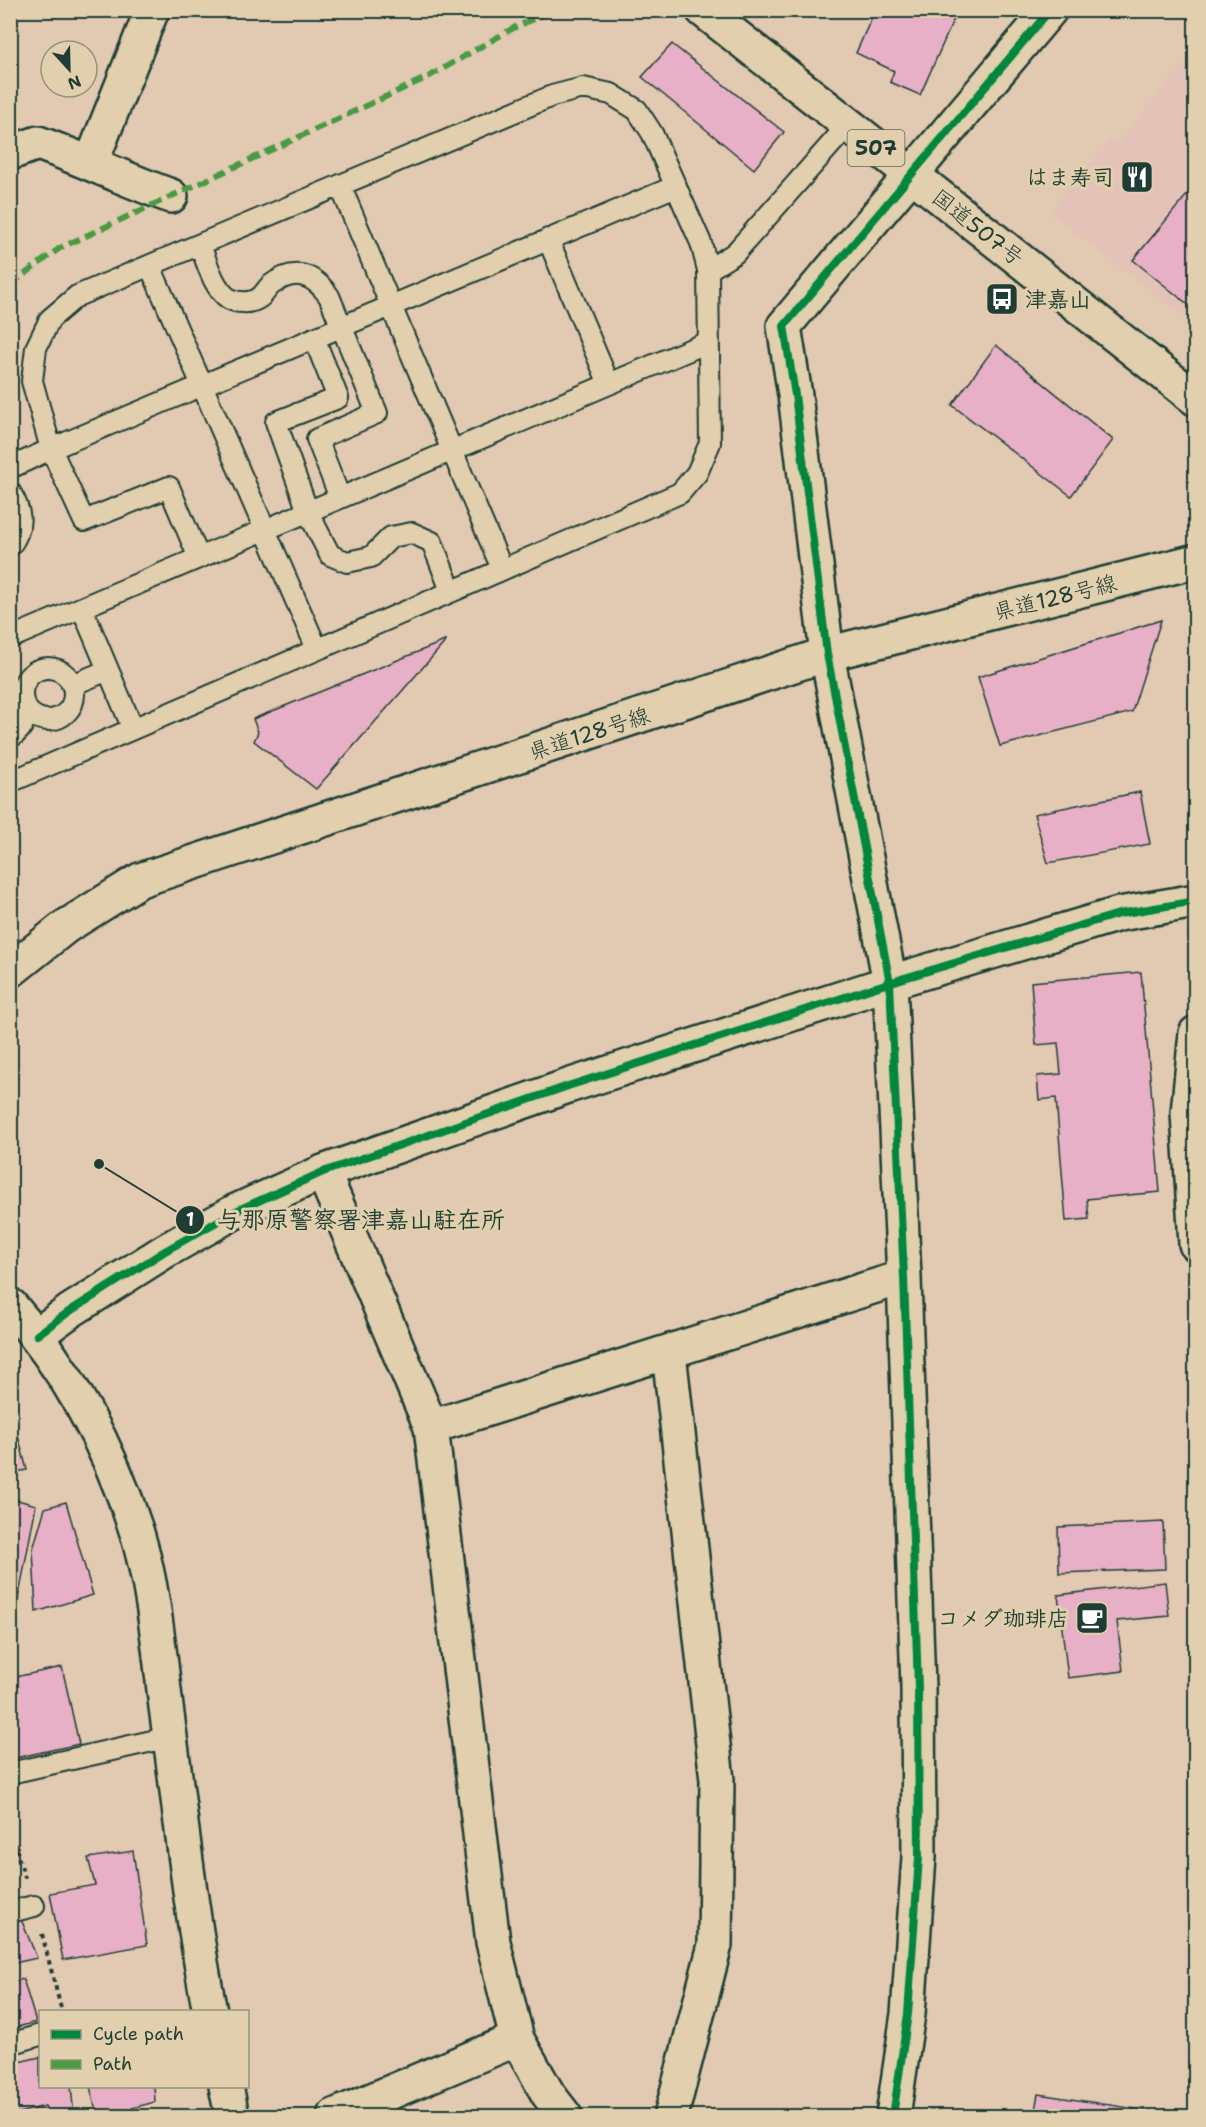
<svg xmlns="http://www.w3.org/2000/svg" width="1206" height="2127" font-family="'Shantell Sans','Klee One',sans-serif">
<style>
.built{fill:#e4c2b8}
.building{fill:#e7b0c7;stroke:#1f3d34;stroke-width:1.5}
.lines{fill:none;stroke-linecap:round;stroke-linejoin:round}
.lane-casing{stroke:#1f3d34;stroke-width:24}
.street-casing{stroke:#1f3d34;stroke-width:38}
.secondary-casing{stroke:#1f3d34;stroke-width:38}
.highway-casing{stroke:#1f3d34;stroke-width:38}
.path{stroke:#1f3d34;stroke-width:4;stroke-dasharray:4.5 4.5;stroke-linecap:butt}
.lane{stroke:#e1cfad;stroke-width:20}
.street{stroke:#e1cfad;stroke-width:33}
.secondary{stroke:#e1cfad;stroke-width:33}
.highway{stroke:#e1cfad;stroke-width:33}
.quiet{stroke:#4a9a42;stroke-width:6;stroke-dasharray:12 6;stroke-linecap:butt}
.cycleway-casing{stroke:#e1cfad;stroke-width:11}
.cycleway{stroke:#00873e;stroke-width:8}
.labels{text-anchor:middle;stroke-width:6;stroke-linejoin:round;paint-order:stroke}
.shield{fill:#e1cfad;stroke:#596958;stroke-width:1.5}
.shield-label{font-size:21px;font-weight:bold;fill:#1f3d34}
.poi-label{font-size:22px;font-weight:bold;fill:#1f3d34;stroke:#e1cfad;text-anchor:end}
.street-label{font-size:22px;fill:#1f3d34;stroke:#e1cfad}
.leader{fill:none;stroke:#1f3d34;stroke-width:2}
.callout-dot{fill:#1f3d34;stroke:#e1cfad;stroke-width:2}
.mark-label{font-size:18px;text-anchor:middle;font-weight:bold;fill:#fff}
.callout-label{font-size:24px;text-anchor:middle;font-weight:bold;fill:#1f3d34;stroke:#e1cfad;stroke-width:6;stroke-linejoin:round;paint-order:stroke}
</style>
<rect width="100%" height="100%" fill="#e2c9b2"/>
<filter id="ink" filterUnits="userSpaceOnUse"><feTurbulence type="fractalNoise" baseFrequency=".0167" numOctaves="2"/><feDisplacementMap in="SourceGraphic" scale="12" xChannelSelector="R" yChannelSelector="G"/><feConvolveMatrix kernelMatrix="1 2 1 2 8 2 1 2 1" color-interpolation-filters="sRGB"/></filter>
<g filter="url(#ink)">
<path class="built" d="M1195 51V325L1049 212 1112 138 1118 143Z"/>
<path class="building" d="M875 10H958L920 95 890 82 894 71 856 53Z
M672 44 784 132 754 169 642 77Z
M1196 184V311L1133 260Z
M996 345 1113 440 1071 496 952 405Z
M1161 620 1132 712 1000 746 978 677Z
M447 640 316 789 254 741 258 732 253 719Z
M1140 792 1150 844 1048 863 1034 814Z
M1141 972 1160 1192 1087 1199 1089 1219 1066 1221 1056 1098 1039 1100 1037 1076 1061 1074 1058 1043 1036 1045 1031 982Z
M10 1405 27 1470 10 1473Z
M10 1498 36 1505 13 1627H10Z
M66 1502 93 1595 36 1612 33 1549 45 1508Z
M1163 1522 1165 1569 1059 1573 1058 1527Z
M1165 1582 1169 1616 1117 1621 1123 1671 1068 1678 1058 1595Z
M62 1667 79 1744 15 1758 10 1733V1678Z
M133 1851 147 1945 63 1960 50 1893 95 1885 88 1858Z
M21 1919 37 1958 10 1964V1922Z
M23 1979 36 2022 10 2029V1983Z
M40 2057V2086H71L74 2116H49L45 2106 12 2115 10 2064Z
M90 2086H154L155 2102 132 2108 134 2116H97Z
M1038 2094 1150 2111 1149 2116H1034Z"/>
<g class="lines">
<g class="lane-casing">
<path id="lane" d="M340 185 502 569
M548 239 609 384
M200 245C207 262 213 287 228 298 236 303 251 304 259 298 264 295 267 288 271 285 295 267 313 274 329 296L377 413 317 439 340 498
M150 266 317 649
M708 270 735 253 848 125
M314 338 338 398 276 422 308 512 330 555 347 562 371 557 391 537 412 533 432 542 451 591
M10 468 51 449 676 186
M10 492C22 511 24 528 10 546
M82 608 133 729
M10 638 708 342
M22 694a26 26 0 1 1 52 0a26 26 0 1 1-52 0Z
M72 685 108 670
M10 738C24 729 30 715 21 700
M10 782 680 493 697 473 710 443 708 270 701 243 652 133 637 110 611 94 583 88 552 96 77 296 50 319 36 348 32 381 51 449 84 521 169 487 199 558
M10 1773 170 1737
M10 1912 34 1906
M10 2044 40 2035"/>
</g>
<g class="street-casing">
<path id="street" d="M10 153 38 143C83 159 126 180 171 196
M91 163 152 10
M323 1172 431 1427 904 1277
M37 1335 70 1311 165 1251 236 1211 323 1172 568 1086 901 979 1119 914 1196 901
M669 1353 717 1780 715 1945 671 2116
M431 1427 493 1942 517 2039
M334 2116 517 2039 548 2094 565 2116
M893 2116 908 2014 919 1857 918 1687 904 1277 890 983 827 654 795 395 784 326 1050 10"/>
</g>
<g class="secondary-casing">
<path id="secondary" d="M10 971 65 927 140 880 827 654 1196 561
M1196 1033 1188 1113 1196 1244
M10 1305C69 1371 110 1448 137 1533 154 1589 159 1649 166 1707 180 1809 190 1910 210 2012
M226 2086 232 2116"/>
</g>
<g class="highway-casing">
<path id="highway" d="M703 10 1196 399"/>
</g>
<path class="path" d="M10 1832 25 1878
M42 1934 62 2012"/>
<use href="#lane" class="lane"/>
<use href="#street" class="street"/>
<use href="#secondary" class="secondary"/>
<use href="#highway" class="highway"/>
<path class="quiet" d="M10 285 60 248 428 77 517 26 555 10"/>
<g class="cycleway-casing">
<path id="cycleway" d="M37 1335 70 1311 165 1251 236 1211 323 1172 568 1086 901 979 1119 914 1196 901
M893 2116 908 2014 919 1857 918 1687 904 1277 890 983 827 654 795 395 784 326 1050 10"/>
</g>
<use href="#cycleway" class="cycleway"/>
</g>
</g>
<defs>
<g id="restaurant-square" transform="scale(1.725)"><rect x="-9" y="-9" width="18" height="18" rx="4" fill="#1f3d34" stroke="#e1cfad"/><path d="M-5-6h1v4h1v-4h1v4h1v-4h1v5L-1.5 .5V6h-2V.5L-5-1ZM5-6V6H3V1.5H1.5Q1.5-4 5-6Z" fill="#fff"/></g>
<g id="bus-square" transform="scale(1.725)"><rect x="-9" y="-9" width="18" height="18" rx="4" fill="#1f3d34" stroke="#e1cfad"/><path d="M-5-6H5V4H4V6H2V4H-2V6H-4V4H-5ZM-3.5-4V0h7V-4ZM-3.5 1.2v1.5H-2V1.2ZM2 1.2v1.5H3.5V1.2Z" fill="#fff"/></g>
<g id="cafe-square" transform="scale(1.725)"><rect x="-9" y="-9" width="18" height="18" rx="4" fill="#1f3d34" stroke="#e1cfad"/><path d="M-5.5-4.5H6V0H3Q3 3.5 0 3.5H-2.5Q-5.5 3.5-5.5 0ZM3-3.2v2h1.7v-2ZM-6 4.5H4V6H-6Z" fill="#fff"/></g>
</defs>
<g fill-rule="evenodd">
<use href="#restaurant-square" x="1137" y="177"/>
<use href="#bus-square" x="1002" y="299"/>
<use href="#cafe-square" x="1092" y="1618"/>
</g>
<g class="labels">
<rect class="shield" x="847.5" y="130" width="57" height="36" rx="4.5"/>
<g class="shield-label">
<text x="876" y="155">507</text>
</g>
<g class="poi-label">
<text x="1114" y="185">はま寿司</text>
<text x="1025" y="307" text-anchor="start">津嘉山</text>
<text x="1069" y="1626">コメダ珈琲店</text>
</g>
<g class="street-label">
<text transform="translate(978 227) rotate(38)" y="8">国道507号</text>
<text transform="translate(1055 597) rotate(-14)" y="8">県道128号線</text>
<text transform="translate(589 733) rotate(-18)" y="8">県道128号線</text>
</g>
</g>
<path class="leader" d="M99 1164L190 1220"/>
<g class="callout-dot">
<circle cx="99" cy="1164" r="6"/>
<circle cx="190" cy="1220" r="15"/>
</g>
<g class="mark-label">
<text x="190" y="1226">1</text>
</g>
<g class="callout-label">
<text x="361" y="1228">与那原警察署津嘉山駐在所</text>
</g>
<rect width="1206" height="2127" fill="none" stroke="#e1cfad" stroke-width="36"/>
<rect x="18" y="18" width="1170" height="2091" fill="none" stroke="#1f3d34" stroke-width="2" filter="url(#ink)"/>
<rect x="39" y="2010" width="210" height="78" fill="#e1cfad" stroke="#93957d" stroke-width="1.5"/>
<rect x="51" y="2030" width="30" height="9" fill="#00873e" stroke="#93957d" stroke-width="1.5"/>
<text x="93" y="2040" font-size="18" fill="#1f3d34">Cycle path</text>
<rect x="51" y="2060" width="30" height="9" fill="#4a9a42" stroke="#93957d" stroke-width="1.5"/>
<text x="93" y="2070" font-size="18" fill="#1f3d34">Path</text>
<g transform="translate(69 69) rotate(158)"><circle r="28" fill="#e1cfad" stroke="#93957d" stroke-width="1.5"/>
<path d="M0-4.5L10 22L0 15L-10 22Z" fill="#1f3d34"/>
<text y="-9" font-size="16" font-weight="bold" text-anchor="middle" fill="#1f3d34">N</text>
</g>
</svg>
